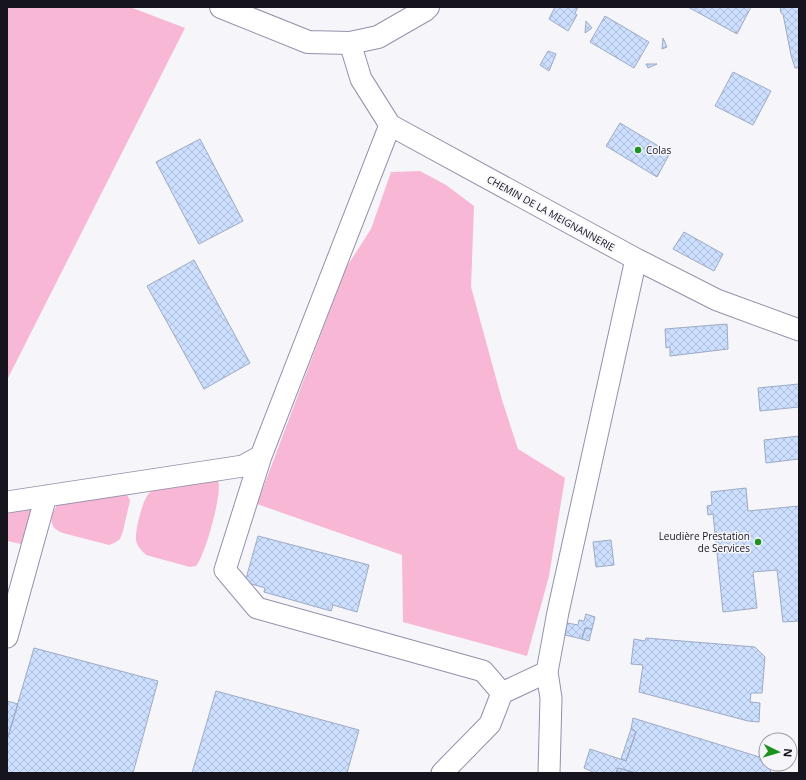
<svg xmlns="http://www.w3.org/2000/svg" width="806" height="780" font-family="'Open Sans',sans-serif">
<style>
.grass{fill:#f8b7d5}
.building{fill:url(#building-cross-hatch);stroke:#9dabc4}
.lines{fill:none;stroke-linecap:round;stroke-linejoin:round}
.minor-casing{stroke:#9491ac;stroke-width:23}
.major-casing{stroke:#9491ac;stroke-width:24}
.minor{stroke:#fff;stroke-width:21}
.major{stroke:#fff;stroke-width:22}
.poi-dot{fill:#1e921f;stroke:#f5f5fa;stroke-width:1.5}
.labels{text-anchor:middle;stroke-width:3;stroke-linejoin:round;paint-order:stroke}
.poi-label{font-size:10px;fill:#16151e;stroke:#f5f5fa;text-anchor:start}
.street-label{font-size:10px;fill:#16151e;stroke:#f5f5fa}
</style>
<defs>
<pattern id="building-cross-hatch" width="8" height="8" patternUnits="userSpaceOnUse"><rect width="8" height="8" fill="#ccdffe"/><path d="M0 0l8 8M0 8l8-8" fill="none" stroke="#aebed9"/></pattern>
</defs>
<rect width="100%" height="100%" fill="#f5f5fa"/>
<path class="grass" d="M7 7H130L185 28 7 380Z
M420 171 446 185 474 206 471 287 502 400 518 449 565 478 549 576 527 656 403 622 402 555 257 504 346 268 371 229 391 172Z
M218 480C223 492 205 556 196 566L190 567 146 555C141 550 136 545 136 539 135 531 142 504 146 498 148 493 153 490 157 487Z
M126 493 130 500 129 505 123 531 120 539 116 542 109 545 63 533C46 527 51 515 59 502Z
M25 504 35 512 25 544H21L7 541V507Z"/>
<path class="building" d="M555 7H578L575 13 577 15 568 31 549 19Z
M688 7H751L737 34Z
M780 7H799V68H795L791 55 783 14 781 13Z
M605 16 649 42 634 68 590 42Z
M586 21 592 28 585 33Z
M663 38 667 47 662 49Z
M548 51 556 54 549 71 540 65Z
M646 64H657L648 68Z
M733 72 771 91 753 125 715 106Z
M620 123 670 153 657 177 606 146Z
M200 139 243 221 199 244 156 162Z
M684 232 723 254 714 271 673 249Z
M194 260 250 363 204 389 147 286Z
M727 324 728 349 670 356V347L666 348 665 329Z
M799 384V407L760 411 758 388Z
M799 436V459L766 463 764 440Z
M746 488 748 511 799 506V621L783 622 777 570 753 572 757 608 723 612 713 514 708 515 707 506 712 505 711 492Z
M258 536 369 565 357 612 333 605 331 611 264 592 265 588 245 582Z
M611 540 614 565 596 567 593 542Z
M586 614 595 617 592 629 585 628 582 639 565 635 567 623 578 625 579 620 584 621Z
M585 628 592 629 589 641 582 639Z
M646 638 755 647 765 657 762 693H751L750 702 760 703 759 722 748 721 639 692 643 665 631 664 634 639 645 641Z
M34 648 158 681 133 773H7V740Z
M216 691 359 730 347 773H192Z
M7 701 18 704 7 740Z
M633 718 766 759V764H772L770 773H636L618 768 616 773H593V772L584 768 590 749 626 761 636 732 631 729Z
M631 729 636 732 626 761 621 759Z
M618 768 636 773 616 772Z"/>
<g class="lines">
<g class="minor-casing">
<path id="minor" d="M350 43 361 79 390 125 636 259 717 300 799 330
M390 125 261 456 225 570 257 608 483 671 502 693
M7 502 243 466 261 456
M7 637 46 496
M442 773 490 724 502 693 547 672
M549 773 551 698 547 672 558 612 636 259"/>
</g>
<g class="major-casing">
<path id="major" d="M221 7 308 42 350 43 378 37 425 10 428 7"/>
</g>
<use href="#minor" class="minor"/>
<use href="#major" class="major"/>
</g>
<g class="poi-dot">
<circle cx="638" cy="150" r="4"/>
<circle cx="758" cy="542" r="4"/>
</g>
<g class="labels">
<g class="poi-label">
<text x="646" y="154">Colas</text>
<text x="750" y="540" text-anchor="end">Leudière Prestation<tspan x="750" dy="12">de Services</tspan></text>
</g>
<g class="street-label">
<text transform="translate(551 213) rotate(29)" y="4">CHEMIN DE LA MEIGNANNERIE</text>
</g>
</g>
<rect width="806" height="780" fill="none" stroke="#16151e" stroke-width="16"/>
<g transform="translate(778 752) rotate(95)"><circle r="19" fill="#f5f5fa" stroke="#9c9ba2"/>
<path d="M0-3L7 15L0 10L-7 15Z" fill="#1e921f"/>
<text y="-6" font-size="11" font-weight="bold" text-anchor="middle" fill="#16151e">N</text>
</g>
</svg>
